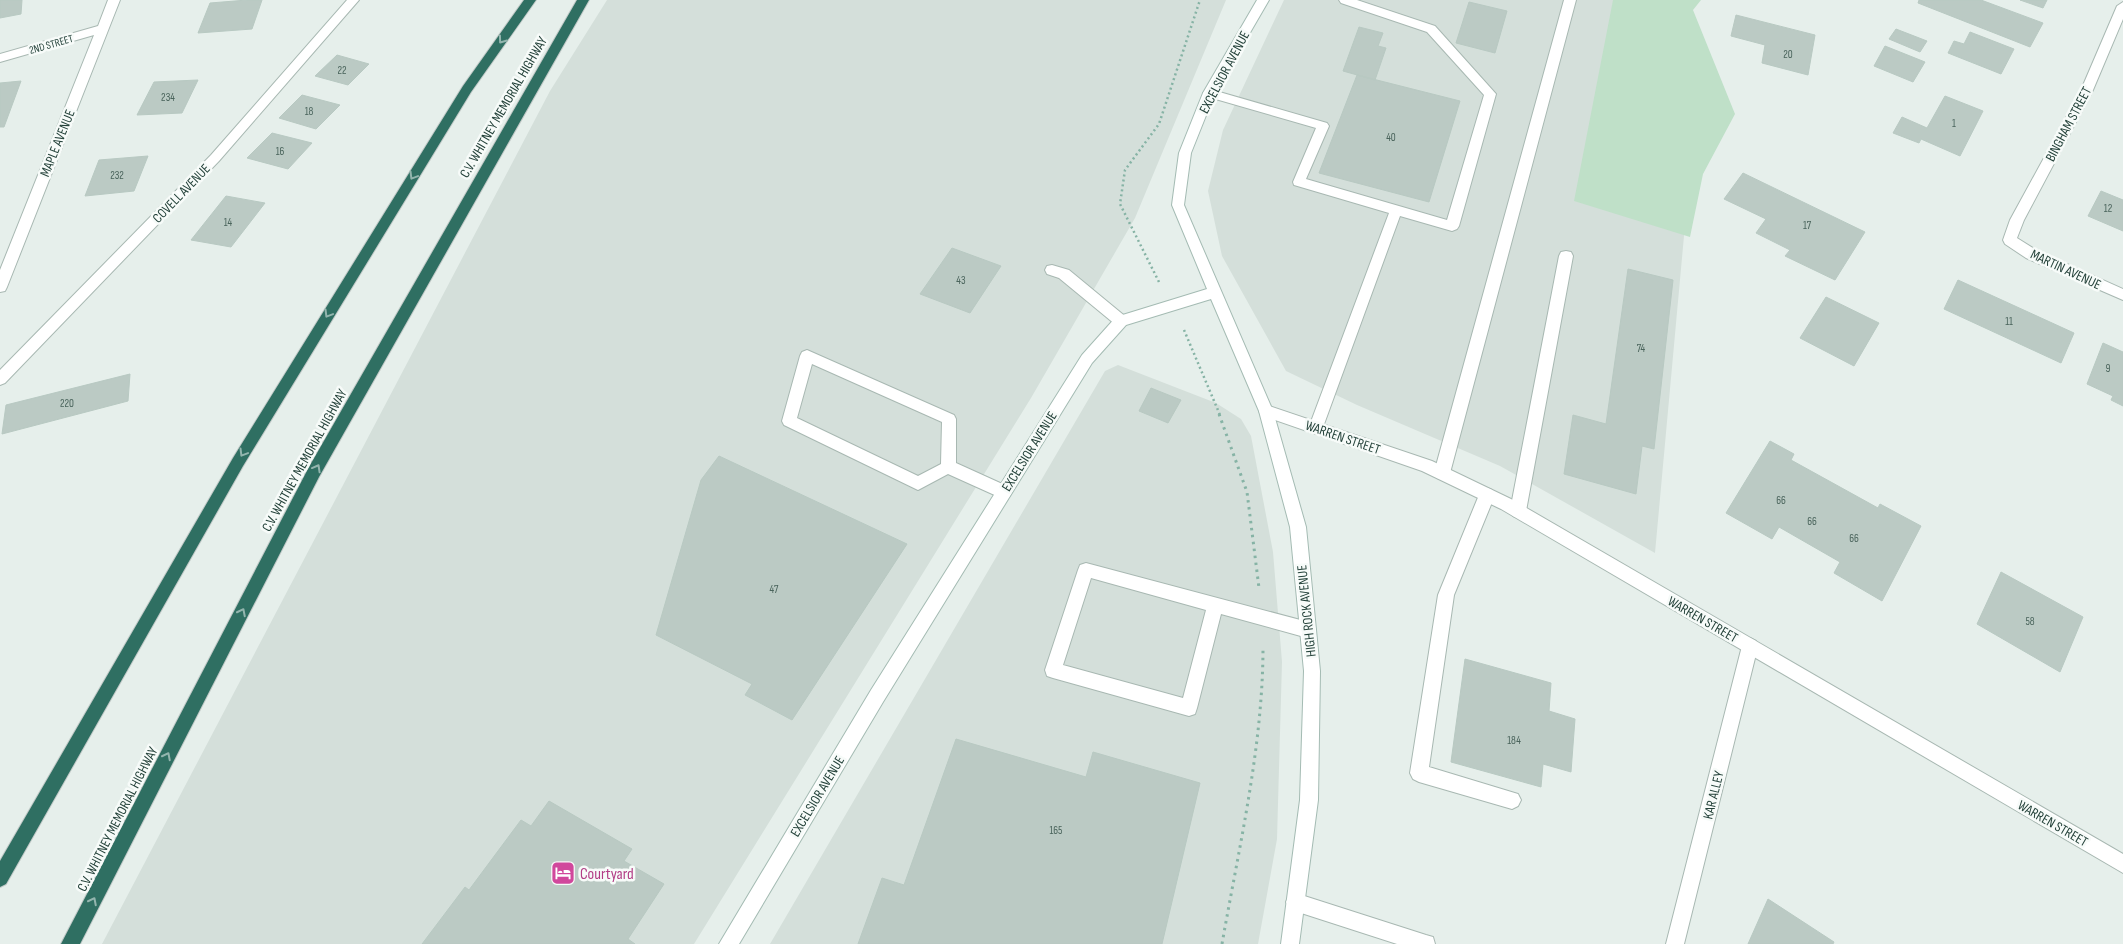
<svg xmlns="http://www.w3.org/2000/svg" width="2123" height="944" font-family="'Sofia Sans Condensed',sans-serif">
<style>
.built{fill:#d4dfda}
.green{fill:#bfe0c8}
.building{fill:#bbcac4;stroke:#b8c9c2}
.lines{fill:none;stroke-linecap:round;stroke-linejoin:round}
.lane-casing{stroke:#a8b8b2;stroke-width:2}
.street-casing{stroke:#a8b8b2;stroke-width:2}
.secondary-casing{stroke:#a4bbb3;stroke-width:2}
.highway-casing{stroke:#c2cac8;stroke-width:2}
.path-far1{stroke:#86b3a5;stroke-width:2.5;stroke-dasharray:2 3;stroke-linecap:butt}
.path{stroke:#86b3a5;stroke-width:3;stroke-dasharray:2.5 4.5;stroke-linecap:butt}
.lane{fill:#fff;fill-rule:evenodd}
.street{fill:#fff;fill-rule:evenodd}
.secondary{fill:#fff;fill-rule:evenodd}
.highway{fill:#2f6f62;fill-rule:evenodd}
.oneway{stroke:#93b5ae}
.labels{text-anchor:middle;stroke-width:5;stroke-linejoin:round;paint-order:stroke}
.far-street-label{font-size:11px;fill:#24423a;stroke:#f7fbf9}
.number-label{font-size:11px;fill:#4a645c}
.street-label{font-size:14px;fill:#24423a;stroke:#f7fbf9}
.near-hotel-label{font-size:16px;fill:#b23c85;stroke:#f7fbf9;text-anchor:start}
</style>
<rect width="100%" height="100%" fill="#e6efeb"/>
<path class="built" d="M607 0H1226L1135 218 1031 398 694 944H102L550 91Z
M1284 0H1627L1685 225 1655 553 1500 466 1357 405 1286 371 1222 256 1208 191 1223 130Z
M1118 365 1216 403 1241 419 1251 436 1273 552 1282 662 1277 839 1258 944H770L1105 371Z"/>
<path class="green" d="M1613 0H1701L1693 10 1735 114 1703 174 1690 237 1574 201Z"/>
<path class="building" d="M0 0H22L21 14 0 18Z
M247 0H262L252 29 198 33 210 3Z
M1919 0H1981L2043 23 2030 47 1918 3Z
M2020 0H2047L2043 8Z
M1469 2 1507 11 1495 53 1456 43Z
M1736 15 1815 35 1808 75 1762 63 1765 45 1731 36Z
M1359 27 1383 33 1378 46 1386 48 1375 80 1343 71Z
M1896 29 1927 41 1920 52 1889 39Z
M1970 32 2014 49 2001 74 1948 53 1954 41 1964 44Z
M1885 46 1925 62 1913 82 1874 66Z
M337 55 369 64 348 85 315 76Z
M1357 75 1460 101 1429 202 1319 173Z
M198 80 182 113 137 115 154 82Z
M21 81 4 127H0V83Z
M302 95 340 105 316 129 279 118Z
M1945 96 1983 111 1960 156 1921 139 1919 143 1893 133 1902 117 1927 128Z
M272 133 312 143 288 169 247 158Z
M148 156 134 191 85 196 99 160Z
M1743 173 1865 232 1835 280 1785 256 1790 250 1756 233 1766 219 1724 199Z
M2101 191 2123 200V231L2088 216Z
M226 196 265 203 231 247 191 240Z
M952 248 1001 266 970 313 920 294Z
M1628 269 1673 280 1654 449 1642 446 1636 494 1564 474 1573 415 1606 424Z
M1958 280 2074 333 2061 363 1944 309Z
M1826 297 1879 323 1854 366 1800 338Z
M2103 343 2123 352V406L2111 400 2113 396 2087 384Z
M130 374 128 401 2 434 6 405Z
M1151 388 1181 400 1168 423 1139 411Z
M1770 441 1794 454 1791 460 1878 508 1880 504 1921 526 1882 601 1834 573 1840 562 1779 527 1772 539 1726 513Z
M719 456 907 544 792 720 745 695 752 684 656 635 701 480Z
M2001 572 2083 617 2060 672 1977 624Z
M1465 659 1551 683 1549 711 1575 719 1571 772 1543 764 1541 787 1451 762Z
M956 739 1086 777 1093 752 1200 783 1162 944H858L882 878 904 885Z
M549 801 632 849 624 861 664 884 628 939 635 944H422L465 887 469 890 521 820 531 826Z
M1768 899 1834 942 1833 944H1748Z"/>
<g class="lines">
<g class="lane-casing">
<path id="lane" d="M1339 0H1357L1435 26 1496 94 1459 226 1457 229 1452 231 1400 216 1323 427 1321 431 1316 433 1311 431 1309 427 1389 213 1294 185 1293 182 1316 128 1205 96 1203 93 1209 89 1327 123 1329 126 1306 179 1447 220 1484 95 1427 32 1341 3Z
M1564 0H1576L1450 473 1447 478 1442 479 1437 478 1434 473Z
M1566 251 1571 252 1573 256 1526 511 1523 516 1518 518 1513 516 1510 511 1559 256 1561 252Z
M1052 265 1069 270 1126 317 1128 321 1126 325 1121 326 1116 325 1059 278 1047 274 1045 270 1047 266Z
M807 350 954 415 956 419V463L1009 487 1012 492 1009 497 1004 499 999 497 948 474 918 490 784 425 782 421 800 356 802 352ZM812 364 942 422 941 464 918 476 797 418Z
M1487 488 1492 490 1495 495 1454 595 1429 767 1518 794 1521 800 1518 806 1512 809 1419 782 1413 779 1410 773 1438 595 1479 495 1482 490Z
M1086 563 1308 622 1314 625 1316 630 1314 635 1308 638 1221 614 1197 708 1195 714 1189 716 1053 678 1047 676 1045 670 1078 570 1080 565ZM1091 578 1206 610 1183 698 1063 665Z
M1750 638 1756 641 1758 646 1684 944H1666L1742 646 1744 641Z
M1295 893 1426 935 1433 937 1435 944H1397L1295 911 1289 908 1286 902 1289 896Z"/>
</g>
<g class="street-casing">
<path id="street" d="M108 0H120L7 287 5 291 0 292V270L94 35 0 62V54L98 26Z
M347 0H359L219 161 5 383 0 385V370L211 155Z
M2123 2V19L2093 90 2024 220 2017 238 2036 250 2123 289V300L2026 258 2005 244 2003 240 2010 220 2081 90 2117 6Z
M1266 405 1432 461 1511 499 2123 854V873L1501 509 1422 471 1261 415 1259 411 1261 407Z"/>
</g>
<g class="secondary-casing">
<path id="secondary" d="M1257 0H1269L1215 93 1191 153 1184 205 1273 411 1306 527 1320 671 1318 800 1299 944H1281L1300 800 1304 671 1290 527 1259 411 1211 299 1126 325 1092 363 883 702 739 944H719L871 690 1082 355 1116 317 1207 289 1172 205 1179 153 1203 93Z"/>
</g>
<g class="highway-casing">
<path id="highway" d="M524 0H536L471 92 243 466 6 884 0 887V861L233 458 463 86Z
M577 0H589L319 477 80 944H61L309 467Z"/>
</g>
<path class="path-far1" d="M1159 282 1120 204 1125 170 1159 124 1200 0
M1184 330 1220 415"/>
<path class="path" d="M1219 414 1247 492 1259 588
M1222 944C1239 847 1263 746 1263 647"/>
<use href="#lane" class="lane"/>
<use href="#street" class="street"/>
<use href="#secondary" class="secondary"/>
<use href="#highway" class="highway"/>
</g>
<defs><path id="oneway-chevron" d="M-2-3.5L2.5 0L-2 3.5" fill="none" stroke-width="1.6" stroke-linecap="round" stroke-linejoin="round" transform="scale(1.25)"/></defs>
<g class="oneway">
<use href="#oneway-chevron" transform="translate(502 40) rotate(126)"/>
<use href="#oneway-chevron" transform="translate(413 176) rotate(121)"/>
<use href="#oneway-chevron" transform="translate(328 314) rotate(121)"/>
<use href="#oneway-chevron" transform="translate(243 453) rotate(121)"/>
<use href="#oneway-chevron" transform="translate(317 468) rotate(-61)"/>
<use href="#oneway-chevron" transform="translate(242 612) rotate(-63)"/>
<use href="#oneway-chevron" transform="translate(167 756) rotate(-63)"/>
<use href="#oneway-chevron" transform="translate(93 901) rotate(-63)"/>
</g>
<defs>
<g id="hotel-square" transform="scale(1.25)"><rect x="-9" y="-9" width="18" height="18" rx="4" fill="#d1479c" stroke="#f7fbf9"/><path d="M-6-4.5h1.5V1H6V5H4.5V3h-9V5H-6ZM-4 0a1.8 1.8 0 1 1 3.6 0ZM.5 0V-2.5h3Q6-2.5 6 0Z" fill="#fff"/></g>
</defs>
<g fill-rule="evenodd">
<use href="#hotel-square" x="563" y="873"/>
</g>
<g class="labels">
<g class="far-street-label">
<text transform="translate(51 44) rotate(-16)" y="4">2ND STREET</text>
</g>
<g class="number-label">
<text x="1788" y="58">20</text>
<text x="342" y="74">22</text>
<text x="168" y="101">234</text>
<text x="309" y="115">18</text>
<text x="1954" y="127">1</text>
<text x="1391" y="141">40</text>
<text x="280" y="155">16</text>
<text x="117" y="179">232</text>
<text x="2108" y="212">12</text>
<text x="228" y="226">14</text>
<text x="1807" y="229">17</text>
<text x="961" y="284">43</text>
<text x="2009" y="325">11</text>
<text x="1641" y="352">74</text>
<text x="2108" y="372">9</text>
<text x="67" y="407">220</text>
<text x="1781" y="504">66</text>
<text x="1812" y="525">66</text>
<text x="1854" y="542">66</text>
<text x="774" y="593">47</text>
<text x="2030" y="625">58</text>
<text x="1514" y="744">184</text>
<text x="1056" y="834">165</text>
</g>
<g class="street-label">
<text transform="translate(1224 72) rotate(-62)" y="5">EXCELSIOR AVENUE</text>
<text transform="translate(503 107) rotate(-60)" y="5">C.V. WHITNEY MEMORIAL HIGHWAY</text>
<text transform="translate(2068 124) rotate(-62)" y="5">BINGHAM STREET</text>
<text transform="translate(57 143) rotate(-68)" y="5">MAPLE AVENUE</text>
<text transform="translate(181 193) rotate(-46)" y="5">COVELL AVENUE</text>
<text transform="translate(2066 269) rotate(25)" y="5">MARTIN AVENUE</text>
<text transform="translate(1343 437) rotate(19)" y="5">WARREN STREET</text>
<text transform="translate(1029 451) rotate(-58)" y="5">EXCELSIOR AVENUE</text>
<text transform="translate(304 460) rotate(-61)" y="5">C.V. WHITNEY MEMORIAL HIGHWAY</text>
<text transform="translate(1306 611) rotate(-96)" y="5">HIGH ROCK AVENUE</text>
<text transform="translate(1703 619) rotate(30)" y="5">WARREN STREET</text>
<text transform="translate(1713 795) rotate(-76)" y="5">KAR ALLEY</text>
<text transform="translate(817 796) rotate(-59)" y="5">EXCELSIOR AVENUE</text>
<text transform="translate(117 819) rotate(-63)" y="5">C.V. WHITNEY MEMORIAL HIGHWAY</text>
<text transform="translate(2053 823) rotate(30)" y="5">WARREN STREET</text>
</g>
<g class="near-hotel-label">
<text x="580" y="879">Courtyard</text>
</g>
</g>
</svg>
